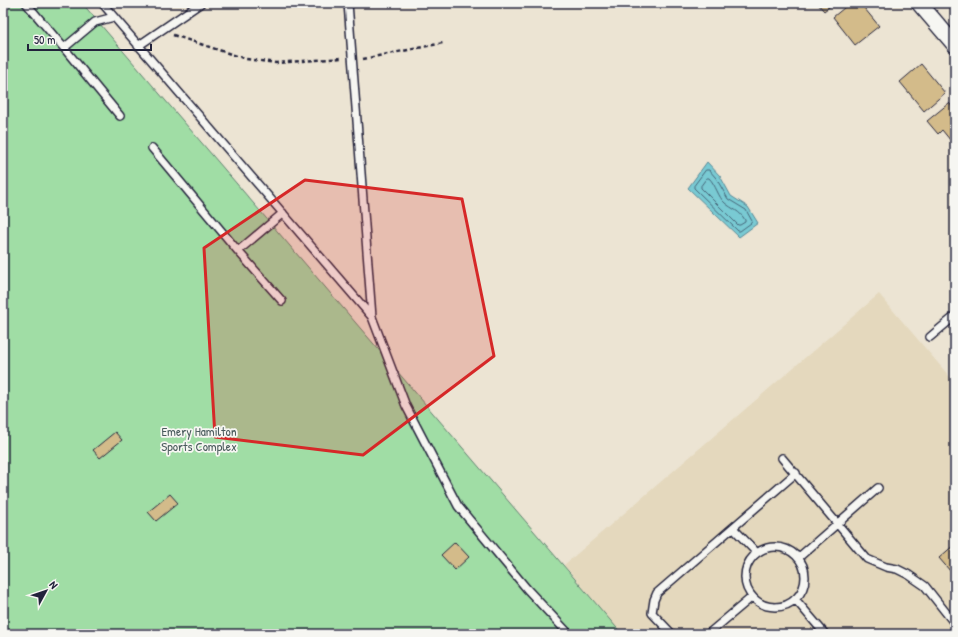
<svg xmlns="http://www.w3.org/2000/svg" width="958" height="637" font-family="'Patrick Hand',sans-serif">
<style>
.built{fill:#e4d8bd}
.green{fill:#a0dda5;stroke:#618070}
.water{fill:#79cad3;stroke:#568796}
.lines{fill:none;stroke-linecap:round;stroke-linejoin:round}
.shore{stroke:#456578;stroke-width:1}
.building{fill:#d3bb8a;stroke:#22223b}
.lane-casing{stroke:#22223b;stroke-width:10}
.street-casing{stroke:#22223b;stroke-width:18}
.path{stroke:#22223b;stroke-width:2.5;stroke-dasharray:4 3;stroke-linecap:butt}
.lane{stroke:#f6f6f2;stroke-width:7}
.street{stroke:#f6f6f2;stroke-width:15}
.marked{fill:#d62828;fill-opacity:0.2;stroke:#d62828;stroke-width:3;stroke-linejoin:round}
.labels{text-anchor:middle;stroke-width:3.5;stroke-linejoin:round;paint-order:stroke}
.park-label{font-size:13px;fill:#485a5b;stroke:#f6f6f2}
</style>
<rect width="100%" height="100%" fill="#ece4d3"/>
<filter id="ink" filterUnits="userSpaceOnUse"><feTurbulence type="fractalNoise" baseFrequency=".025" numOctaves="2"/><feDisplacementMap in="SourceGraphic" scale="8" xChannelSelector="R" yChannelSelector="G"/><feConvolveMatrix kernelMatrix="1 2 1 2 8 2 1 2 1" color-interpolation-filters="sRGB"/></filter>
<g filter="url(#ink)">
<path class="built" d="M879 294 955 383V634H622L564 565Z"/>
<path class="green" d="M3 3H82L622 634H3Z"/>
<path class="water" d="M707 162 720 176 731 196 748 207 758 223 739 237 688 188Z"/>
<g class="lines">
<path class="shore" d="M706 170H709L716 178 728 199 746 210 752 221 751 223 740 231H738L694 188V186Z
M707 178H709C716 185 718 197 725 203 732 209 740 211 745 220V222L740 225H738L701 188V186Z"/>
</g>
<path class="building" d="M817 3H834L824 11Z
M850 3H860L879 26 855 45 833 17Z
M921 64 945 93 924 111 900 82Z
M949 103 955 110V146L942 130 938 134 927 121Z
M115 432 122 440 100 458 93 450Z
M170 494 178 503 156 521 148 512Z
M455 542 469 557 455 570 441 555Z
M955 544V569L951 572 939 558Z"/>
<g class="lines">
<g class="lane-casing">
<path id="lane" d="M26 3 64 48 95 22 114 17
M102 3 372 317
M348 3 372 317 406 406 458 506 527 589 569 634
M138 46 201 3
M64 48 120 116
M152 148 238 251 283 213
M238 251 282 301
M930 337 955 316
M782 458 867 559 886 567 897 569 909 575 925 586 955 624
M733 528 757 553
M745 577a30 30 0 1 1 60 0a30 30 0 1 1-60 0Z
M798 558 878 488
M795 599 825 634
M672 634 652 613 654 600 657 593 796 473
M708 634 752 597"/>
</g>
<g class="street-casing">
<path id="street" d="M919 3 955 45"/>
</g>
<path class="path" d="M173 35 246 59 276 63 342 58
M363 59 443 43"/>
<use href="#lane" class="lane"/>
<use href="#street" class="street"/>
</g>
</g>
<path class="marked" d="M305 180 462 199 494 356 363 455 215 437 204 248Z"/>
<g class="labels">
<g class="park-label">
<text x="199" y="436">Emery Hamilton<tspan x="199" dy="15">Sports Complex</tspan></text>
</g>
</g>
<rect width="958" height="637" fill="none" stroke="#f6f6f2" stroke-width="16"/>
<rect x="8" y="8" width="942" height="621" fill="none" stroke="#22223b" stroke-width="1.5" filter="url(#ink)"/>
<g transform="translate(46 591) rotate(50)" stroke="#f6f6f2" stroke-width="3" paint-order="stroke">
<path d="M0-3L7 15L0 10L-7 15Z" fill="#22223b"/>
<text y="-6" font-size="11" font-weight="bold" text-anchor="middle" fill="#22223b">N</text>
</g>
<path d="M28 44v6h123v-6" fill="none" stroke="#22223b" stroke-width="2"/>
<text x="34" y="44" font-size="12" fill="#22223b" stroke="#f6f6f2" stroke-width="3" paint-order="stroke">50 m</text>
</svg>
